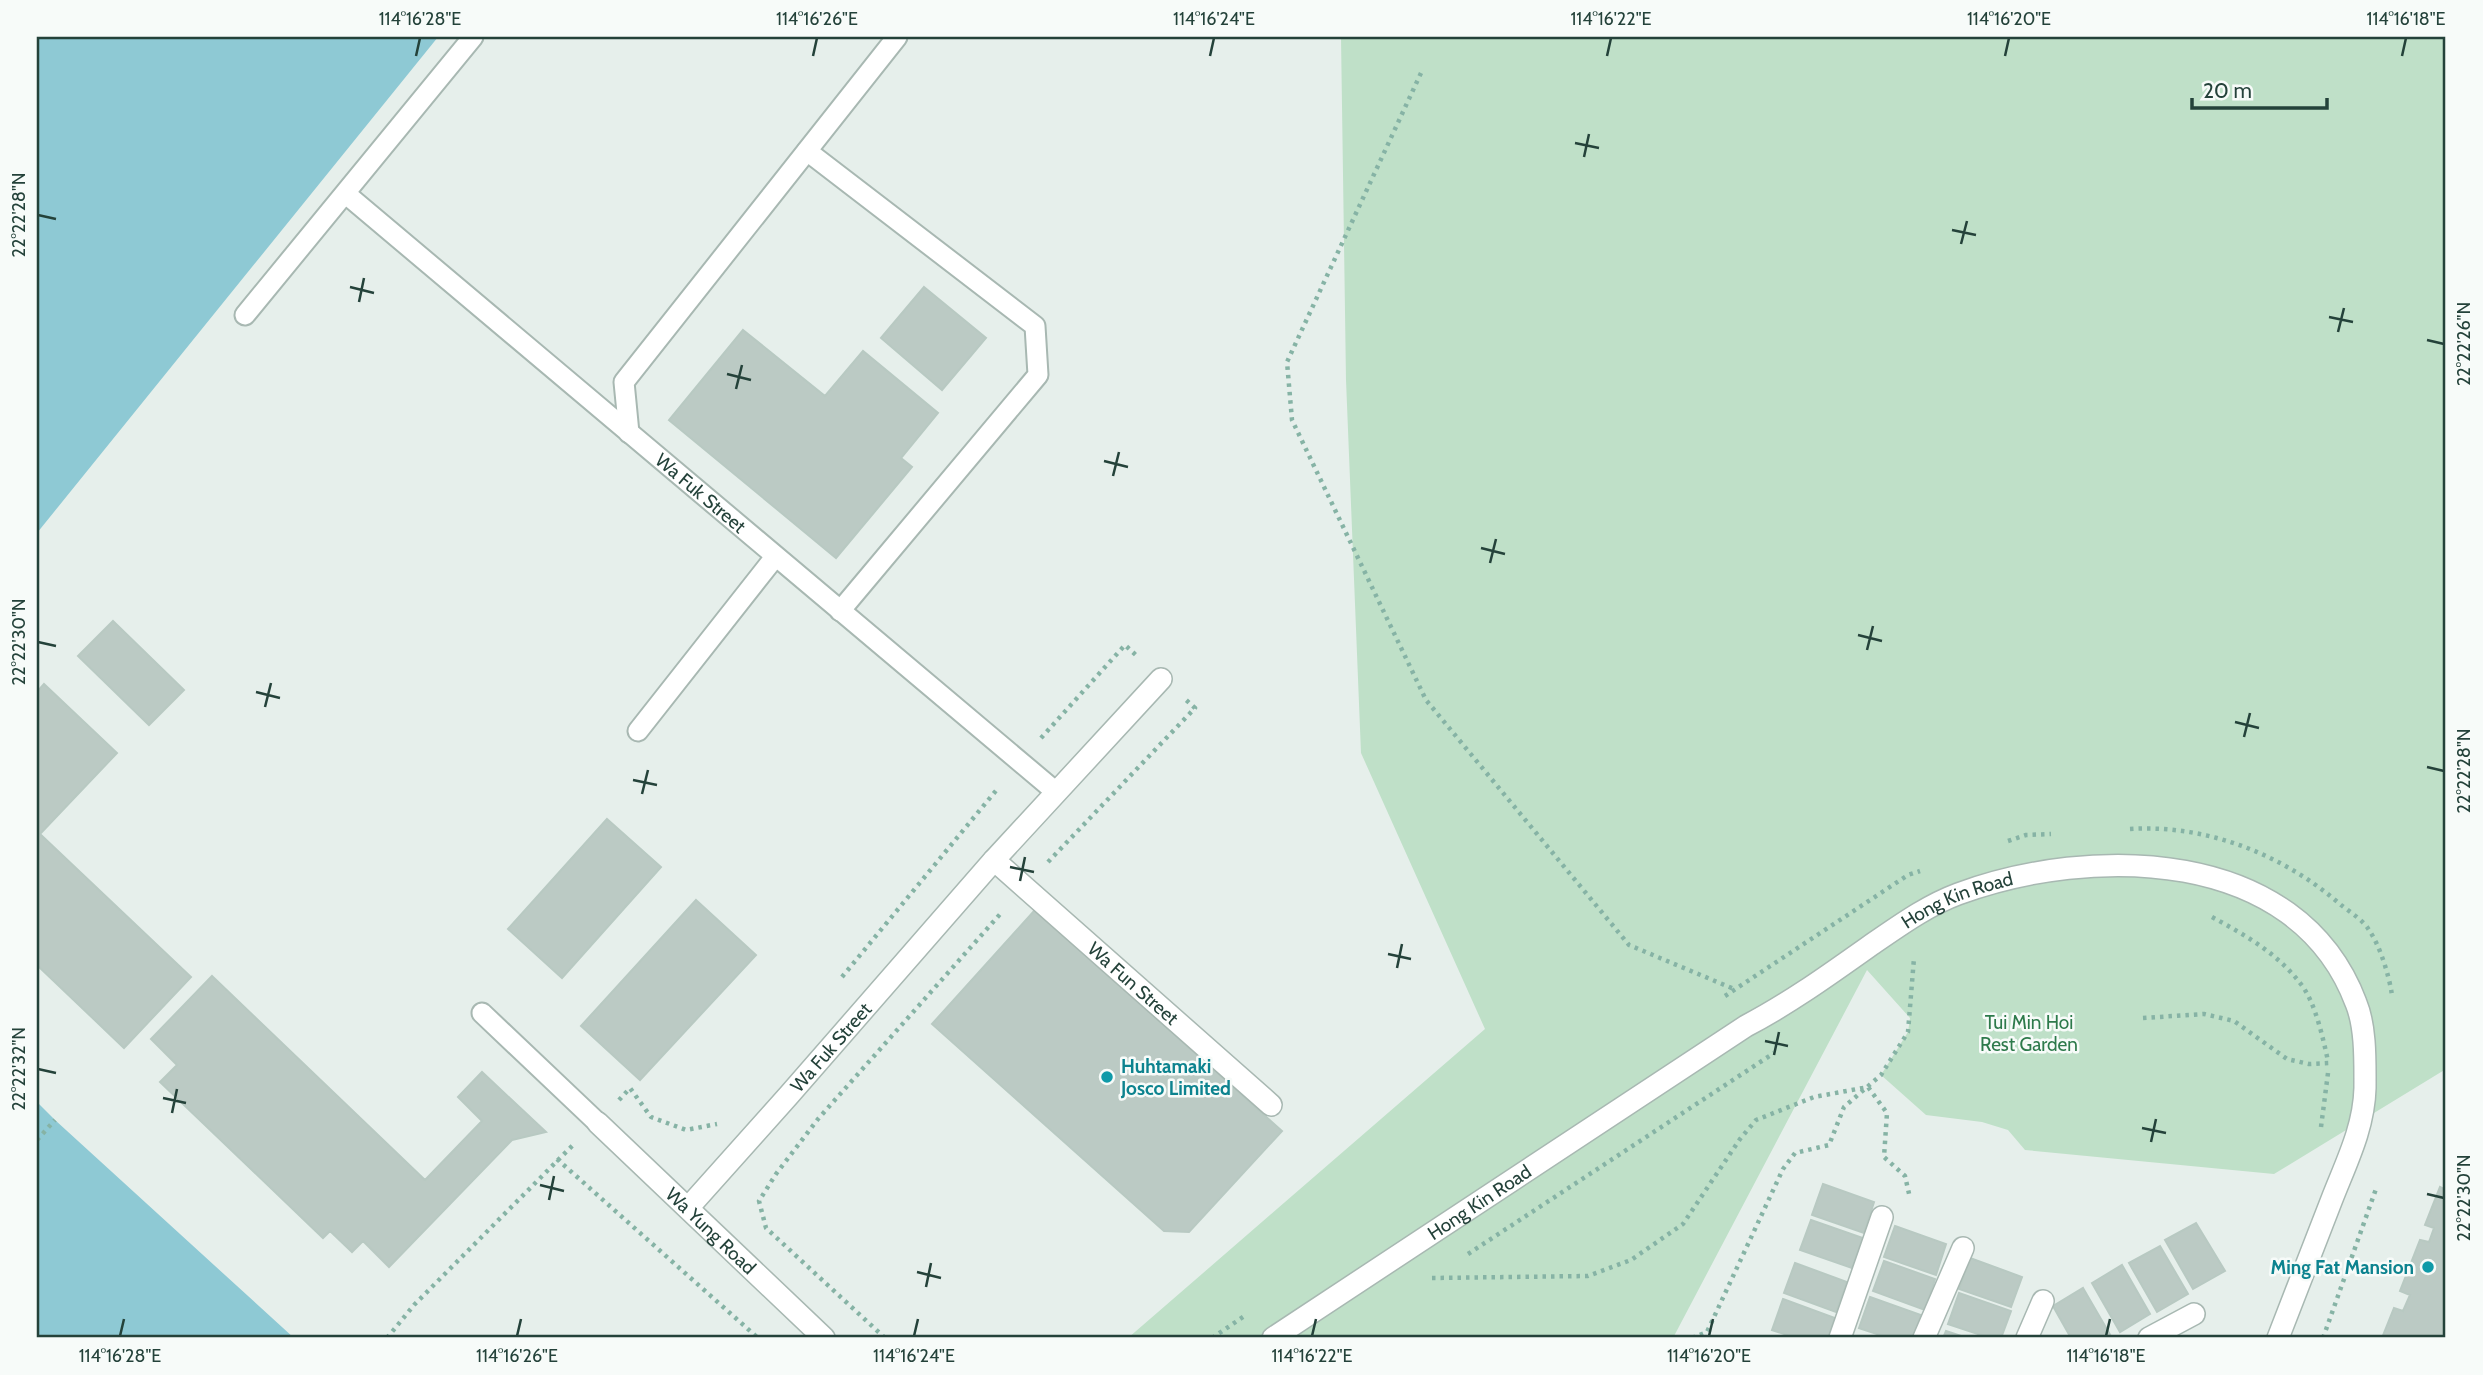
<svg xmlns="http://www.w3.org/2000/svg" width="2483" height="1375" font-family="Cabin,sans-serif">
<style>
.green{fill:#bfe0c8}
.water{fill:#8ec9d4}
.building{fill:#bbcac4;stroke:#b8c9c2;stroke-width:2}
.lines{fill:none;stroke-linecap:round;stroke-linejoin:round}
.service-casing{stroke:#a8b8b2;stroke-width:23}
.minor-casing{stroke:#a8b8b2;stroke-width:24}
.tertiary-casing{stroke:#a8b8b2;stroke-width:24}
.path{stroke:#86b3a5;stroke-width:4.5;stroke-dasharray:3.5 5;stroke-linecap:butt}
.service{stroke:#fff;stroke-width:19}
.minor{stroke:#fff;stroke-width:21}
.tertiary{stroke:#fff;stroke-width:21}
.ticks{fill:none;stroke:#24423a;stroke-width:2.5}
.culture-dot{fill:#0f9aa8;stroke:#f7fbf9;stroke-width:2.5}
.labels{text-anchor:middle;stroke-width:5;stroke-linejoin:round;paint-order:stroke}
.street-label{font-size:19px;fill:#24423a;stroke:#f7fbf9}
.park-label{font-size:19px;fill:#2d7a4b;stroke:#f7fbf9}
.culture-label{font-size:19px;font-weight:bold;fill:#0d838f;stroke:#f7fbf9;text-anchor:start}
.neatline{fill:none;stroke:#24423a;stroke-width:2.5}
.ticks-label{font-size:18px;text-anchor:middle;fill:#24423a}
</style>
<rect width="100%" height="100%" fill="#e6efeb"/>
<path class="green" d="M1341 37H2446V1069L2274 1174 2025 1150 2008 1130 1982 1122 1926 1115 1881 1075 1908 1032 1910 1018 1867 970 1673 1338H1128L1485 1029 1361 753 1346 380Z"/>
<path class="water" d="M37 37H438L37 533Z
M37 1102 55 1120 294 1338H37Z"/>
<path class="building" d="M924 287 986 338 942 390 881 338Z
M743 330 825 396 863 351 938 413 901 458 912 467 836 558 669 420Z
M113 621 184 690 149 725 78 656Z
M44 684 117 753 40 834 191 977 124 1048 37 965V692Z
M607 819 661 867 562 978 508 929Z
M696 900 756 955 640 1080 581 1026Z
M1035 910 1282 1131 1189 1232 1164 1231 932 1024Z
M212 976 425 1180 482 1121 458 1097 482 1072 546 1132 512 1140 389 1267 363 1241 352 1252 330 1231 323 1238 160 1082 177 1065 151 1039Z
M1823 1184 1874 1202 1864 1233 1812 1215Z
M2440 1187 2446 1190V1338H2382L2394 1308 2403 1311 2410 1295 2400 1291 2420 1240 2429 1242 2434 1228 2425 1225Z
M1811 1220 1863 1238 1852 1268 1800 1250Z
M2196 1223 2225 1271 2193 1289 2165 1240Z
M1895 1226 1946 1244 1936 1275 1884 1257Z
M2160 1246 2188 1294 2157 1312 2129 1263Z
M1970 1258 2022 1277 2011 1307 1959 1289Z
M1884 1261 1935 1279 1925 1310 1873 1291Z
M1795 1263 1847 1282 1836 1312 1784 1293Z
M2122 1265 2150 1314 2120 1332 2092 1283Z
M2083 1288 2112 1338H2071L2053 1306Z
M1959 1293 2011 1311 2001 1338H1990L1948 1324Z
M1870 1297 1921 1315 1913 1338H1889L1859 1328Z
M1783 1299 1835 1318 1828 1338H1796L1772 1330Z
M1946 1331 1967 1338H1943Z"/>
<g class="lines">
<g class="service-casing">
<g id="service">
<path d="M807 151 1035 326 1038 375 840 611"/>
<path id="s1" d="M346 194 1056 792"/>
<path d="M245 315 473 37"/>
<path d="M629 433 624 382 897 37"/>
<path d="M638 731 775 557"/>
<path d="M482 1013 598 1123"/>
</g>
</g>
<g class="minor-casing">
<g id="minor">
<path id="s2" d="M994 860 1271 1105"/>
<path id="s3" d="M598 1123 824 1338"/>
<path id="s4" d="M688 1208 789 1095 994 860 1161 679"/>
<path d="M1840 1338 1882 1217"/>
<path d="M1924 1338 1963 1248"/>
<path d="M2027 1338 2043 1301"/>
<path d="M2149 1338 2194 1314"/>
</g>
</g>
<g class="tertiary-casing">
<g id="tertiary">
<path id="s5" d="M1273 1338 1746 1026C1790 1003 1830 974 1871 945 1899 926 1926 906 1958 894 2091 845 2297 846 2356 1003 2366 1027 2365 1062 2365 1088 2364 1128 2346 1163 2332 1199 2314 1246 2296 1292 2278 1338"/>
</g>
</g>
<path class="path" d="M1421 73 1287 362 1292 420 1426 700 1629 945 1734 989
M1041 738 1125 645 1137 656
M2130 829C2207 824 2284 855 2341 905 2350 912 2363 920 2369 930 2380 946 2389 975 2392 995
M2008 841 2026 835 2051 834
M1048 862 1195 708 1185 699
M2212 917C2245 935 2277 953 2300 983 2315 1001 2323 1038 2328 1061
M842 977 999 787
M1725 996 1908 875 1920 871
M2143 1018 2204 1014 2234 1021 2287 1059 2309 1064 2329 1063
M619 1100 630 1088 651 1117 686 1130 717 1124
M2321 1127 2328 1073
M37 1140 55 1120
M557 1159 758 1338
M1468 1254 1774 1053
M1432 1278 1588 1276 1631 1260 1683 1224 1740 1139 1756 1120 1814 1097 1868 1087 1887 1113 1884 1157 1905 1176 1910 1198
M387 1338 414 1305 573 1145
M885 1338 766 1228 759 1201 776 1174 818 1119 1002 912
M1212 1338 1246 1315
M1692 1338 1707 1332 1783 1169 1795 1153 1829 1145 1844 1107 1881 1075 1908 1032 1914 958
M2323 1338 2376 1189"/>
<use href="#service" class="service"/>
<use href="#minor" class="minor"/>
<use href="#tertiary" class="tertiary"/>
</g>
<path class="ticks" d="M416 56 420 38M813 56 817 38M1210 56 1214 38M1607 56 1611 38M2005 56 2009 38M2402 56 2406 38M1575 143 1599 148M1584 157 1589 134M38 215 56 219M1952 230 1976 235M1961 244 1967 221M350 287 374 293M359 302 364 278M2329 317 2353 322M2338 332 2344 308M2427 340 2444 344M727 374 751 380M736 389 742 365M1104 461 1128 467M1113 476 1119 452M1481 548 1505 554M1490 563 1496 539M1858 635 1882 641M38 642 56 646M1867 650 1873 626M256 692 280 698M265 707 271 683M2235 722 2259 728M2244 737 2250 713M2427 767 2444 771M633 780 657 785M642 794 648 770M1010 867 1034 872M1020 881 1025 857M1388 954 1411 959M1397 968 1402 944M1765 1041 1788 1046M1774 1055 1779 1032M38 1069 56 1073M163 1098 186 1103M172 1113 177 1089M2142 1128 2166 1133M2151 1142 2156 1119M540 1185 564 1191M2427 1194 2444 1198M549 1200 554 1176M917 1272 941 1278M926 1287 931 1263M120 1336 124 1319M517 1336 521 1319M914 1336 918 1319M1312 1336 1316 1319M1709 1336 1713 1319M2106 1336 2110 1319"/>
<g class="culture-dot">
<circle cx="1107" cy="1077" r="7"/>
<circle cx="2428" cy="1267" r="7"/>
</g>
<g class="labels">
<g class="street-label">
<text dy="7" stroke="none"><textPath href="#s1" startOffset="464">Wa Fuk Street</textPath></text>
<text dy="7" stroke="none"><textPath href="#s5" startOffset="814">Hong Kin Road</textPath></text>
<text dy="7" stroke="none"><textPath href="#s2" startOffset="186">Wa Fun Street</textPath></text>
<text dy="7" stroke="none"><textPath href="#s4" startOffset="215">Wa Fuk Street</textPath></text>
<text dy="7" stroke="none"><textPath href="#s5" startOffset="247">Hong Kin Road</textPath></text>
<text dy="7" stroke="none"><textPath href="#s3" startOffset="156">Wa Yung Road</textPath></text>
</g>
<g class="park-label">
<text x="2029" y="1029">Tui Min Hoi<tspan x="2029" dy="22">Rest Garden</tspan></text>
</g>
<g class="culture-label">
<text x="1121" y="1073">Huhtamaki<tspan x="1121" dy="22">Josco Limited</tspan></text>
<text x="2414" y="1274" text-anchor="end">Ming Fat Mansion</text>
</g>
</g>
<rect width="2483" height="1375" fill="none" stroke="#f7fbf9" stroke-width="77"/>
<path d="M2192 98v10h135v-10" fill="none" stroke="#24423a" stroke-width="3.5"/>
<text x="2203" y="98" font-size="21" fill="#24423a" stroke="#f7fbf9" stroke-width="5" paint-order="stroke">20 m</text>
<rect x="38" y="38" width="2406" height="1298" class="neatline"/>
<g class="ticks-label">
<text x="420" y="25">114°16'28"E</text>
<text x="817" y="25">114°16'26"E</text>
<text x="1214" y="25">114°16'24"E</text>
<text x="1611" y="25">114°16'22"E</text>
<text x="2009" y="25">114°16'20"E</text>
<text x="2406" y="25">114°16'18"E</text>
<text transform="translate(19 215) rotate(-90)" y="6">22°22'28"N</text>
<text transform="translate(2464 344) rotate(-90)" y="6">22°22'26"N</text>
<text transform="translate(19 642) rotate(-90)" y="6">22°22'30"N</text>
<text transform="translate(2464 771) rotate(-90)" y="6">22°22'28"N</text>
<text transform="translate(19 1069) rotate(-90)" y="6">22°22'32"N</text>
<text transform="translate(2464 1198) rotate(-90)" y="6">22°22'30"N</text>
<text x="120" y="1362">114°16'28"E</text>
<text x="517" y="1362">114°16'26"E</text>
<text x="914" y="1362">114°16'24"E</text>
<text x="1312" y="1362">114°16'22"E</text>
<text x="1709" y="1362">114°16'20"E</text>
<text x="2106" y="1362">114°16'18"E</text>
</g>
</svg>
